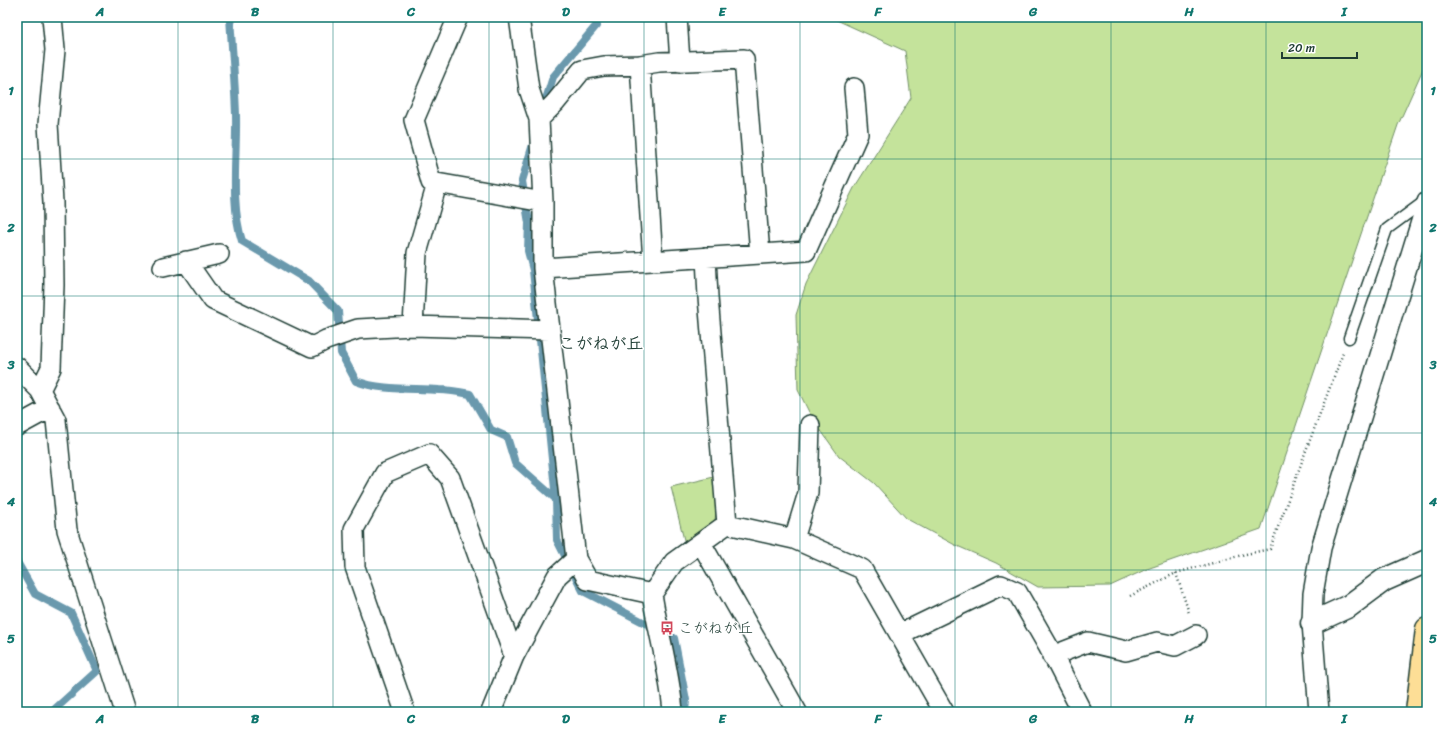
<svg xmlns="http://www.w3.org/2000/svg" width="1444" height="729" font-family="Sriracha,'Klee One',sans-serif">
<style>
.green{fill:#c4e39b;stroke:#729068}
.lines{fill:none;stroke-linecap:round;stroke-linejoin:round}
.stream{stroke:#6a99ad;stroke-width:8}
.lane-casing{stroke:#1f3d34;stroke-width:13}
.street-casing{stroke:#1f3d34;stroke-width:22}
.secondary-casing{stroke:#1f3d34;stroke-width:25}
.highway-casing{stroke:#1f3d34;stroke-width:25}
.path{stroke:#1f3d34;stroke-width:2.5;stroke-dasharray:1 3;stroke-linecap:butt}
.lane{stroke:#fff;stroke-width:10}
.street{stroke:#fff;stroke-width:19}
.secondary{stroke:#fff;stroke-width:22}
.highway{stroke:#fdde96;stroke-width:22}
.grid{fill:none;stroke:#0f766e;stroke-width:1;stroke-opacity:0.55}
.labels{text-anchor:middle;stroke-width:3;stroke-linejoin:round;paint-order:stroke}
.poi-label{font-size:15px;fill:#1f3d34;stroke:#fff;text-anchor:start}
.quarter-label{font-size:17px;font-weight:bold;fill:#1f3d34;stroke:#fff}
.neatline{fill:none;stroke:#0f766e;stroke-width:1.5}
.grid-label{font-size:13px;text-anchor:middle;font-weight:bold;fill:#0f766e}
</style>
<rect width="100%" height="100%" fill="#fff"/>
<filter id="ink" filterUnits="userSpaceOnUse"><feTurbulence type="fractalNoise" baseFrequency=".025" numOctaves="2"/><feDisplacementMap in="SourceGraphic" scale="8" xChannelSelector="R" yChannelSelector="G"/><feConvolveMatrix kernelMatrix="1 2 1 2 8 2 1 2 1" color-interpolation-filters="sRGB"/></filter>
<g filter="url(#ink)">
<path class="green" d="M830 17H1427V60L1398 125 1261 529 1147 569 1110 586 1038 587 996 563 955 545 907 519 874 483 839 456 812 418 798 390 796 315 806 284 854 188 911 98 905 51Z
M714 477 717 503 715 520 685 544 671 487Z"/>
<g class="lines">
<path class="stream" d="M230 17C232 50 235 83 236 115 237 154 230 204 242 241L309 281 338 311 341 353 356 381C382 391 412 388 439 390 449 390 460 392 470 394L491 430 507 437 515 463 556 499 557 540 583 591 674 638 686 700 685 712
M543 109 553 77 596 26 599 17
M534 141 522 181 529 223 528 251 533 270 556 499
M17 562 35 594 71 613 97 671 55 709V712"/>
<g class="lane-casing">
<path id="lane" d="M1349 338 1387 229 1425 201"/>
</g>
<g class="street-casing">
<path id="street" d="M458 17 414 120 431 182 543 202
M519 17 529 89 539 119
M677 17 680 62
M640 65 653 261
M706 257 708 297 727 524
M186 261 213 300 312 347 326 340 358 329 413 326 550 330
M163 267 219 254
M543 268 806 251 858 134 854 88
M413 326 417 253 437 184
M17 367 40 390 56 420 67 530 125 712
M40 390 51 368 54 285 53 202 48 124 55 50 52 17
M17 426 50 408
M794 539 808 493 810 425
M701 543 797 712
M652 594 588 580 576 559 543 268V202L539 119 555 103 582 70 604 66 640 65 659 62 744 59 760 254
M900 634 1001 585 1017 592 1048 646 1082 712
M1052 656 1088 642 1126 651 1157 642 1175 646 1196 635
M405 712 355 567 354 529 385 473 429 454 450 478 514 656
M491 712 514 656 557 576 576 559
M673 712C670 672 658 633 652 594L674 562 727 524 794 539 862 569 944 712
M1319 712 1312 623 1313 594 1321 548 1427 202"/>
</g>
<g class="secondary-casing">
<path id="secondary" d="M1312 623 1349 606 1384 580 1427 561"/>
</g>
<g class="highway-casing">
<path id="highway" d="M1417 712 1427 629"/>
</g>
<path class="path" d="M1176 573 1189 613
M1130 596 1176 573 1246 554 1270 549 1305 453 1343 353"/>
<use href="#lane" class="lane"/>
<use href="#street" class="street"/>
<use href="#secondary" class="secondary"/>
<use href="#highway" class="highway"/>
</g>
</g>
<path class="grid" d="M178 17V712M333 17V712M489 17V712M644 17V712M800 17V712M955 17V712M1111 17V712M1266 17V712M17 159H1427M17 296H1427M17 433H1427M17 570H1427"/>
<defs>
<g id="bus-bare" transform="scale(1.08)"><path d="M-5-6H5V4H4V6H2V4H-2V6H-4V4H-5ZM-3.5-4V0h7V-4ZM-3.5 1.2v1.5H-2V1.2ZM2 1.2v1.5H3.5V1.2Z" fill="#d1495b" stroke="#fff" stroke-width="2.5" paint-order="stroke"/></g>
</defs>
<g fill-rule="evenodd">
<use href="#bus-bare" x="667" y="628"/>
</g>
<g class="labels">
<g class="poi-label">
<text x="678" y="633">こがねが丘</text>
</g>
<g class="quarter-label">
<text x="601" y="349">こがねが丘</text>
</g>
</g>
<rect width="1444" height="729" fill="none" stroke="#fff" stroke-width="44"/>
<path d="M1282 52v6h75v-6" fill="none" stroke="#1f3d34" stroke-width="2"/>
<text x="1288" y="52" font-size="12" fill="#1f3d34" stroke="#ffffff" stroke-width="3" paint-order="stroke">20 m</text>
<rect x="22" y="22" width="1400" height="685" class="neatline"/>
<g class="grid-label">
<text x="100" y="16">A</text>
<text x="255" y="16">B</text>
<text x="411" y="16">C</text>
<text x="566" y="16">D</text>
<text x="722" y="16">E</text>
<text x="878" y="16">F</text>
<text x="1033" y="16">G</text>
<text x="1189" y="16">H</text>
<text x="1344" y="16">I</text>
<text x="11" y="95">1</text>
<text x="1433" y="95">1</text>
<text x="11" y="232">2</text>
<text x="1433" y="232">2</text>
<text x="11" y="369">3</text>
<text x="1433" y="369">3</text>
<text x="11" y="506">4</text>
<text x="1433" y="506">4</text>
<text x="11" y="643">5</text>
<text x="1433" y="643">5</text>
<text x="100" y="723">A</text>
<text x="255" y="723">B</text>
<text x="411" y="723">C</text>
<text x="566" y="723">D</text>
<text x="722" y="723">E</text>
<text x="878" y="723">F</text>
<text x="1033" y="723">G</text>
<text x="1189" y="723">H</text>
<text x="1344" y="723">I</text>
</g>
</svg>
